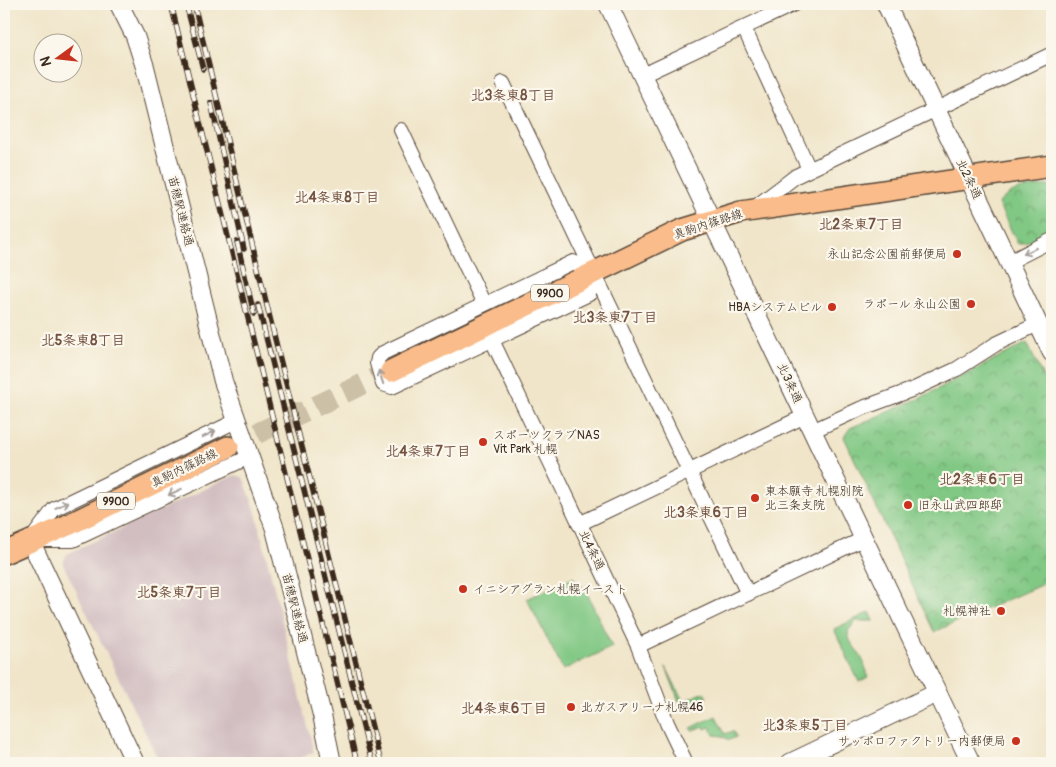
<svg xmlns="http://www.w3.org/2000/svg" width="1056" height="767" font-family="Pangolin,'Klee One',sans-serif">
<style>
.industrial{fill:#d2bec1}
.grass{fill:#81c884;stroke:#5e7951}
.park{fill:url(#park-crowns);stroke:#5e7951}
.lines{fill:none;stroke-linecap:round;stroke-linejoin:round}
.primary-tunnel{stroke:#ccc0a7;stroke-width:21;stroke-dasharray:21 11;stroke-linecap:butt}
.minor-casing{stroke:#564638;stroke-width:16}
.tertiary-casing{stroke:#564638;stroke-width:20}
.primary-casing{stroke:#564638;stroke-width:24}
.minor{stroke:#fff;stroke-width:14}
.tertiary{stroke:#fff;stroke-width:18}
.primary{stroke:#f9bc8a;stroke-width:21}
.rail-casing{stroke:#3b2a1e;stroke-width:5.5}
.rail{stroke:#fbf7ec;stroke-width:4;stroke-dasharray:11;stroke-linecap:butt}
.oneway{stroke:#a79f9a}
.poi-dot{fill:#c8321e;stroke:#fbf7ec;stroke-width:2}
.labels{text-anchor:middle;stroke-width:4.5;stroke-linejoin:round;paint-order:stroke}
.shield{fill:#fbf7ec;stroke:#75685c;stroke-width:1}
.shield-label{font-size:11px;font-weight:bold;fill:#3b2a1e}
.street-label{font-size:12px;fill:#3b2a1e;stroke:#fbf7ec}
.poi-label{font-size:12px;fill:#3b2a1e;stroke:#fbf7ec;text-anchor:end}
.neighbourhood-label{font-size:14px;font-weight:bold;fill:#735241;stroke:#fbf7ec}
</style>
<defs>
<pattern id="park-crowns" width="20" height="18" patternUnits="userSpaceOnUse" patternTransform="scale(1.25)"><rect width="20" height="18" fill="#81c884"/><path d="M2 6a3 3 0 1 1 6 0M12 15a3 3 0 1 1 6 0" fill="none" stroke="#6ba36b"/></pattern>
</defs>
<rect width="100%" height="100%" fill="#fbf7ec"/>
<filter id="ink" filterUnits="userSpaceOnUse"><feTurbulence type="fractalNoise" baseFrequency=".02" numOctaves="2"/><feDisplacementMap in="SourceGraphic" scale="10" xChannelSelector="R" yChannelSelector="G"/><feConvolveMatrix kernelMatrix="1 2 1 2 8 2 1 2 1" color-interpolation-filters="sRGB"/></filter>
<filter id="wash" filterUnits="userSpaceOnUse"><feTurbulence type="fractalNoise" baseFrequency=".0096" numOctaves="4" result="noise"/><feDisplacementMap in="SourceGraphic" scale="20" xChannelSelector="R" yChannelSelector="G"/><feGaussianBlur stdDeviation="1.12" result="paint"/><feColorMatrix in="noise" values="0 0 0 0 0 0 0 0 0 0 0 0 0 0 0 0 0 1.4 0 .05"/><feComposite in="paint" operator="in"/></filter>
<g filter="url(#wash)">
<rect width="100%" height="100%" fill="#f0e5c9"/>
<path class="industrial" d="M235 475 243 477 255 509 314 752 290 763H160L63 564 67 554Z"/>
<path class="grass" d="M573 577 586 591 612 647 563 670 527 599Z
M870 612 874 621H856L848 631C848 643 856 647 861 657 865 663 866 670 868 677L859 682 834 629Z
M666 667 683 701 705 692 707 697 682 709Z
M716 716 725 734 733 731 736 737 729 740 722 736 714 735 710 727 705 729 704 726 692 731 691 728Z"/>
<path class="park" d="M1052 185V230L1028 242 1018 244 998 204C1012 187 1032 187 1052 185Z
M1027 343 1052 396V580L934 632 844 437 850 428 920 398Z"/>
</g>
<g filter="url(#ink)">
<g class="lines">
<path class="primary-tunnel" d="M228 447 391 371"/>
<g class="minor-casing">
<path id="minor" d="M744 28 809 169
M643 75 794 4
M503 83 748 594
M401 130 484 304
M754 208 796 176 1052 54
M573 262 594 271 589 294 392 387 383 384 377 363 378 358 383 353Z
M1009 262 1052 240
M492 340 638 646 667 723 686 763
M812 431 860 409 914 389 957 369 996 344 1038 324
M579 524 805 416
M31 540 54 509 236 421
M41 540H73L251 456
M638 646 863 539"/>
</g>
<g class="tertiary-casing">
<path id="tertiary" d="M119 4 135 36 145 67 223 381 275 529 322 715 332 763
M608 4 971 763
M886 4 1052 353
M30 540 135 763
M790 763 937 693"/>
</g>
<g class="primary-casing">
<path id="primary" d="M391 371 682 230 741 212 1052 166
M4 553 68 525 228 447"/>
</g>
<use href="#minor" class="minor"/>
<use href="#tertiary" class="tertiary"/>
<use href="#primary" class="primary"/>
<g class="rail-casing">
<path id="rail" d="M171 4 357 763
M186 4 203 69
M194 4 277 347 381 763
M211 103 244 249
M237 242 254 314
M258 305 372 763"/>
</g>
<use href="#rail" class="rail"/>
</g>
<defs><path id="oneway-shaft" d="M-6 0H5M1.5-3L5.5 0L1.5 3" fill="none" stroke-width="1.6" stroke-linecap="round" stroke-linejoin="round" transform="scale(1.25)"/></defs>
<g class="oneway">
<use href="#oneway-shaft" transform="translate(1030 251) rotate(154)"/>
<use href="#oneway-shaft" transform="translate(381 377) rotate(-108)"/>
<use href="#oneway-shaft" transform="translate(209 434) rotate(-26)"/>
<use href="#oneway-shaft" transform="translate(175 492) rotate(155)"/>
<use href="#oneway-shaft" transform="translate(62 505) rotate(-25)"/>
</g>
</g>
<g class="poi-dot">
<circle cx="957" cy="254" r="5"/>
<circle cx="971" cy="304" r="5"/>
<circle cx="832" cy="307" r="5"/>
<circle cx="483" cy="442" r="5"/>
<circle cx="755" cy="498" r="5"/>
<circle cx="908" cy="505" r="5"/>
<circle cx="463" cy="589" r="5"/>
<circle cx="1001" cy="611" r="5"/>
<circle cx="571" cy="707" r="5"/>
<circle cx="1016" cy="741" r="5"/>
</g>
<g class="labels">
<g class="shield">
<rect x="531" y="284.5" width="38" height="17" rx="4"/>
<rect x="97" y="492.5" width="38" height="17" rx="4"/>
</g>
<g class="shield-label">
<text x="550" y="297">9900</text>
<text x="116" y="505">9900</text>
</g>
<g class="street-label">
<text transform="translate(969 179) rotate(64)" y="4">北2条通</text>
<text transform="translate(181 211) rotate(76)" y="4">苗穂駅連絡通</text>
<text transform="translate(708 224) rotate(-18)" y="4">真駒内篠路線</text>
<text transform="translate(790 383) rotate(65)" y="4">北3条通</text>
<text transform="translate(184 468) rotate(-26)" y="4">真駒内篠路線</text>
<text transform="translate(592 550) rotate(64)" y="4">北4条通</text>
<text transform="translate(295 608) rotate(76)" y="4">苗穂駅連絡通</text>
</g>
<g class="poi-label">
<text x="947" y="258">永山記念公園前郵便局</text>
<text x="961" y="308">ラポール 永山公園</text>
<text x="822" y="311">HBAシステムビル</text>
<text x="493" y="439" text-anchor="start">スポーツクラブNAS<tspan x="493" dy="14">Vit Park 札幌</tspan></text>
<text x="765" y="495" text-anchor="start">東本願寺 札幌別院<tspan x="765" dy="14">北三条支院</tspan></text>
<text x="918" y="509" text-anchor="start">旧永山武四郎邸</text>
<text x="473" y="593" text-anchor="start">イニシアグラン札幌イースト</text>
<text x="991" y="615">札幌神社</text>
<text x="581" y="711" text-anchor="start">北ガスアリーナ札幌46</text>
<text x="1006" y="745">サッポロファクトリー内郵便局</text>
</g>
<g class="neighbourhood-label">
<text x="513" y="100">北3条東8丁目</text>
<text x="337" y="202">北4条東8丁目</text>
<text x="861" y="229">北2条東7丁目</text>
<text x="615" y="322">北3条東7丁目</text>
<text x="83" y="345">北5条東8丁目</text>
<text x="428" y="456">北4条東7丁目</text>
<text x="982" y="484">北2条東6丁目</text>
<text x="706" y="517">北3条東6丁目</text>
<text x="179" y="597">北5条東7丁目</text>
<text x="504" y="713">北4条東6丁目</text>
<text x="805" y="730">北3条東5丁目</text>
</g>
</g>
<rect width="1056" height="767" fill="none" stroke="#fbf7ec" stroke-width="20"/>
<g transform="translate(58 58) rotate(255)"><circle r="24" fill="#fbf7ec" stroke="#aea59a"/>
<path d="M0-4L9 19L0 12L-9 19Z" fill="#c8321e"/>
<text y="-8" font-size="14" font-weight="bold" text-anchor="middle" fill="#3b2a1e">N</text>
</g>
</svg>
